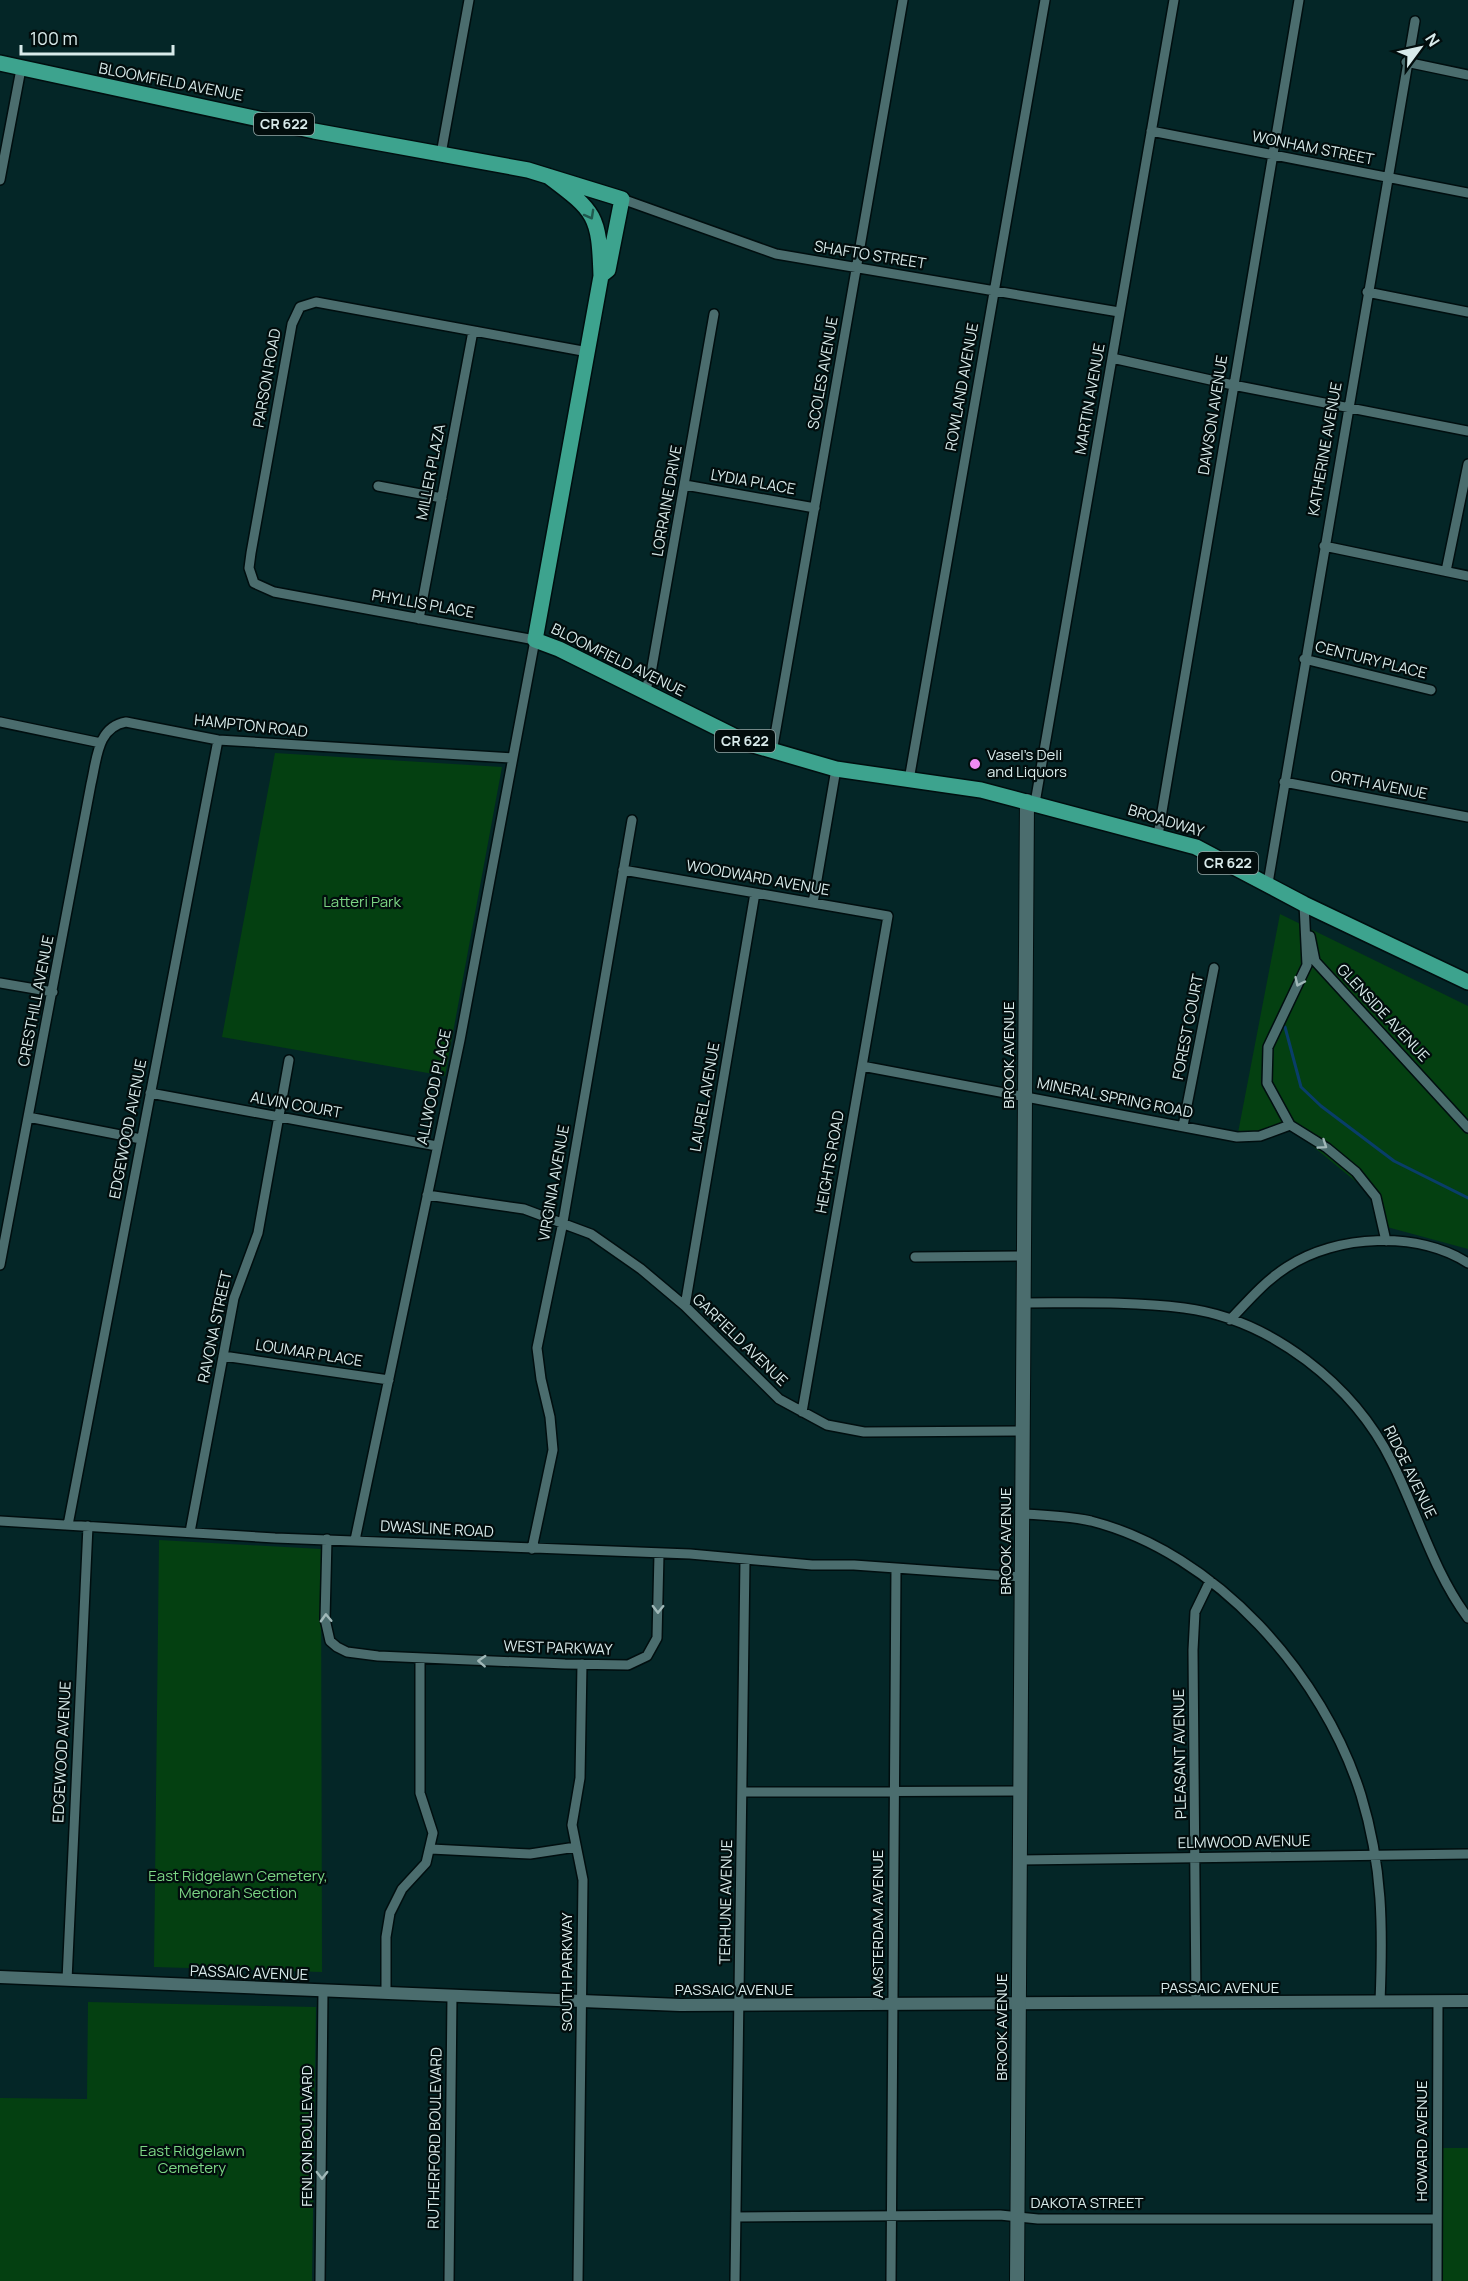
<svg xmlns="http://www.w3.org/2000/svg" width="1468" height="2281" font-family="Manrope,sans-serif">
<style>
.green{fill:#044011}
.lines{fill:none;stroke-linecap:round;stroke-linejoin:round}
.stream{stroke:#093e69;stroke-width:3}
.minor-casing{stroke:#000e0f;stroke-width:12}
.tertiary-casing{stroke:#000e0f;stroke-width:15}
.secondary-casing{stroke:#000e0f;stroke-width:16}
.primary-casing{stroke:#000e0f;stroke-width:18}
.minor{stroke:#4b6d6e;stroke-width:9}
.tertiary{stroke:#4b6d6e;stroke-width:12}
.secondary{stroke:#4b6d6e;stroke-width:14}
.primary{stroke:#3da38e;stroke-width:15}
.oneway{stroke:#20584e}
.oneway2{stroke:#a0b8b8}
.poi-dot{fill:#f18bf5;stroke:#020d0d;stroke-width:2}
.labels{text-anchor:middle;stroke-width:4.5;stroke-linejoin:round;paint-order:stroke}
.shield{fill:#020d0d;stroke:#98a8a8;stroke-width:1.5}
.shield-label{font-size:14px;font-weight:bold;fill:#d8eaea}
.street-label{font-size:15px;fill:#d8eaea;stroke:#020d0d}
.poi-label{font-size:15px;fill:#d8eaea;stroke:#020d0d;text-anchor:start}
.park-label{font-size:15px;fill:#7cd685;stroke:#020d0d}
</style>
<rect width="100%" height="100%" fill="#042627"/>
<path class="green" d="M275 753 502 767 445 1076 222 1037Z
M1280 914 1468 1006V1249L1387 1227 1371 1194 1287 1125 1237 1138Z
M159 1540 321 1549 322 1972 154 1967Z
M88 2002 316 2007 312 2281H0V2098L87 2099Z
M1438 2148H1468V2281H1440Z"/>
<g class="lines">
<path class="stream" d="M1285 1027 1301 1087 1321 1106 1394 1161 1468 1198"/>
<g class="minor-casing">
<path id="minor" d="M1406 62 1468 75
M1151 131 1468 193
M441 154 469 0
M0 180 21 69
M622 199 776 254 1119 312
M1367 292 1468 312
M1112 358 1233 385 1468 431
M685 485 815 508
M378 486 442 498
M1324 546 1468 576
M1446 571 1468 464
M419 619 473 331
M1304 659 1431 690
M645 692 651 673 714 314
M0 722 101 743
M772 752 903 0
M909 780 1045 0
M1284 782 1468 817
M1035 803 1174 0
M1158 835 1299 0
M623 870 888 916 802 1412
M1268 883 1415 21
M813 903 836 769
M1304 904 1307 965 1268 1047 1267 1083 1290 1125 1327 1148 1356 1172 1376 1197 1386 1241
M1310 936 1315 961 1468 1128
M0 983 53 992
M862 1066 1237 1137 1260 1136 1290 1125
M150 1093 437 1146
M28 1117 141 1139
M1183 1126 1214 968
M427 1195 524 1209 591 1234 641 1269 685 1306 779 1399 827 1425 864 1432 1023 1431
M915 1257 1024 1256
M0 1265 91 784C97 759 97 727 126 722L218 740 512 758
M1024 1303C1077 1303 1131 1301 1184 1308 1271 1319 1354 1385 1392 1462 1418 1514 1433 1571 1468 1618
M685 1306 755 893
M1230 1320C1248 1301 1265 1281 1287 1267 1337 1234 1418 1231 1468 1263
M223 1356 389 1380
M1023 1514C1046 1515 1068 1516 1091 1521 1216 1553 1323 1674 1361 1795 1383 1867 1383 1928 1380 2002
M0 1521 275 1538 690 1554 812 1565H854L1023 1577
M68 1525 218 740
M190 1532 234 1298 258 1233 289 1060
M327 1539 325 1619 330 1641 337 1647 347 1652 378 1656 565 1664 628 1665 647 1656 657 1638 659 1554
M355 1540 460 1040 535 640 274 592 254 583 249 568 251 553 292 324 300 307 316 302 588 352
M532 1549 553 1450 550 1417 541 1379 537 1348 563 1222 632 820
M742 1792 1020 1791
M431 1849 530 1854 576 1847
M1020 1860 1468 1854
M67 1980 88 1526
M386 1993V1937L390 1913 402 1889 426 1863 433 1833 420 1793V1658
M1196 2003 1193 1650 1195 1612 1210 1581
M736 2217 1000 2215 1038 2219H1437
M320 2281 323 1991
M449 2281 452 1996
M578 2281 583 1880 572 1825 580 1778 582 1664
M735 2281 745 1560
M891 2281 896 1568
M1437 2281 1438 2002"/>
</g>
<g class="tertiary-casing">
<path id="tertiary" d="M0 1977 680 2005 1468 2001"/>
</g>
<g class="secondary-casing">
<path id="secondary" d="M1017 2281 1027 801"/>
</g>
<g class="primary-casing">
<path id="primary" d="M0 63 314 131 528 170 622 199 608 270 603 274
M548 176C596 212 599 215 601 276L535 640 559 649 750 744 836 769 981 790 1196 847 1304 904 1468 982"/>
</g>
<use href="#minor" class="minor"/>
<use href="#tertiary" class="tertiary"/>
<use href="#secondary" class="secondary"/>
<use href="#primary" class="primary"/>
</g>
<defs><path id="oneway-chevron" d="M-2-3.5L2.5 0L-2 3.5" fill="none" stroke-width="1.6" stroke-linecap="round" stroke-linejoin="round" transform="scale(1.5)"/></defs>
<use class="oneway" href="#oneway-chevron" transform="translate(590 215) rotate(61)"/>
<g class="oneway2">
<use href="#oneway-chevron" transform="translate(1299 982) rotate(115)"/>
<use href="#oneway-chevron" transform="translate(1323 1145) rotate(34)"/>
<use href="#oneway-chevron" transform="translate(658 1609) rotate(91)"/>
<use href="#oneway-chevron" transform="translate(326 1618) rotate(-92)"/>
<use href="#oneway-chevron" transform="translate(482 1661) rotate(-177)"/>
<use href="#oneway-chevron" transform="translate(322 2175) rotate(90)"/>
</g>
<circle class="poi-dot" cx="975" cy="764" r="6"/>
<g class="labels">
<g class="shield">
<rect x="254" y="113" width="60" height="22" rx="4.5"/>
<rect x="715" y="730" width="60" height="22" rx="4.5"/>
<rect x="1198" y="852" width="60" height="22" rx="4.5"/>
</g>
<g class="shield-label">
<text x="284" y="129">CR 622</text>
<text x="745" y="746">CR 622</text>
<text x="1228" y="868">CR 622</text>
</g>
<g class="street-label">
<text transform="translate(171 82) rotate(11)" y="5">BLOOMFIELD AVENUE</text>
<text transform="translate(1313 148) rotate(11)" y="5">WONHAM STREET</text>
<text transform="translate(870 255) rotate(9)" y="5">SHAFTO STREET</text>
<text transform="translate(823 373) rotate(-80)" y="5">SCOLES AVENUE</text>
<text transform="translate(267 378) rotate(-80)" y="5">PARSON ROAD</text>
<text transform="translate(962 387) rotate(-80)" y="5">ROWLAND AVENUE</text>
<text transform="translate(1090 399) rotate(-80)" y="5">MARTIN AVENUE</text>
<text transform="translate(1213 415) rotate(-81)" y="5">DAWSON AVENUE</text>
<text transform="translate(1325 449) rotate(-80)" y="5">KATHERINE AVENUE</text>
<text transform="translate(431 472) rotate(-79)" y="5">MILLER PLAZA</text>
<text transform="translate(753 482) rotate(10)" y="5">LYDIA PLACE</text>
<text transform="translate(667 501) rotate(-80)" y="5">LORRAINE DRIVE</text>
<text transform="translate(423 604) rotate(10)" y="5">PHYLLIS PLACE</text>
<text transform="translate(618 660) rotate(26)" y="5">BLOOMFIELD AVENUE</text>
<text transform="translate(1371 660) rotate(14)" y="5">CENTURY PLACE</text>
<text transform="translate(251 726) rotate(6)" y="5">HAMPTON ROAD</text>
<text transform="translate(1379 785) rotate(11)" y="5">ORTH AVENUE</text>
<text transform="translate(1166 821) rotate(17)" y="5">BROADWAY</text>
<text transform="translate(758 878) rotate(10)" y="5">WOODWARD AVENUE</text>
<text transform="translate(36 1001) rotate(-79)" y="5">CRESTHILL AVENUE</text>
<text transform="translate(1383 1013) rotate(47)" y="5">GLENSIDE AVENUE</text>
<text transform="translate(1188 1027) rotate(-79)" y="5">FOREST COURT</text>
<text transform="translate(1009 1055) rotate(-90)" y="5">BROOK AVENUE</text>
<text transform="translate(434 1087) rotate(-78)" y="5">ALLWOOD PLACE</text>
<text transform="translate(705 1097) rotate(-80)" y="5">LAUREL AVENUE</text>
<text transform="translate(1115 1098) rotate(11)" y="5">MINERAL SPRING ROAD</text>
<text transform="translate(296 1105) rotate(10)" y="5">ALVIN COURT</text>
<text transform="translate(128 1129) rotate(-79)" y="5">EDGEWOOD AVENUE</text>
<text transform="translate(830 1162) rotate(-80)" y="5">HEIGHTS ROAD</text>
<text transform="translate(554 1183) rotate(-80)" y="5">VIRGINIA AVENUE</text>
<text transform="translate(215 1327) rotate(-78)" y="5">RAVONA STREET</text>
<text transform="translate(740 1340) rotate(44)" y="5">GARFIELD AVENUE</text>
<text transform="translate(309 1353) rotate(9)" y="5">LOUMAR PLACE</text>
<text transform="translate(1410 1472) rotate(64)" y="5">RIDGE AVENUE</text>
<text transform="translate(437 1529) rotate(3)" y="5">DWASLINE ROAD</text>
<text transform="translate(1006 1541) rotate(-90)" y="5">BROOK AVENUE</text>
<text transform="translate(558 1648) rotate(2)" y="5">WEST PARKWAY</text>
<text transform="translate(62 1752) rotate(-87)" y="5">EDGEWOOD AVENUE</text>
<text transform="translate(1180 1754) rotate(-91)" y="5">PLEASANT AVENUE</text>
<text transform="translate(1244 1842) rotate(-1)" y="5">ELMWOOD AVENUE</text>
<text transform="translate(726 1902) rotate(-89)" y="5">TERHUNE AVENUE</text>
<text transform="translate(878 1924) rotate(-90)" y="5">AMSTERDAM AVENUE</text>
<text transform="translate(567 1972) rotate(-90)" y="5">SOUTH PARKWAY</text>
<text transform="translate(249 1973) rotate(2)" y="5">PASSAIC AVENUE</text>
<text x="1220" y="1993">PASSAIC AVENUE</text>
<text x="734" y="1995">PASSAIC AVENUE</text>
<text transform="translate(1002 2027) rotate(-90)" y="5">BROOK AVENUE</text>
<text transform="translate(307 2136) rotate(-90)" y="5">FENLON BOULEVARD</text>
<text transform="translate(435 2138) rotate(-89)" y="5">RUTHERFORD BOULEVARD</text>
<text transform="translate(1422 2141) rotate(-90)" y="5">HOWARD AVENUE</text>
<text x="1087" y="2208">DAKOTA STREET</text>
</g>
<g class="poi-label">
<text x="987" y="760">Vasel's Deli<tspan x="987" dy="17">and Liquors</tspan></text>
</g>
<g class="park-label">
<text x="362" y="907">Latteri Park</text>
<text x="238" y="1881">East Ridgelawn Cemetery,<tspan x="238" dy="17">Menorah Section</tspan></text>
<text x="192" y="2156">East Ridgelawn<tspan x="192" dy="17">Cemetery</tspan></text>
</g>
</g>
<g transform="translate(1420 48) rotate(57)" stroke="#020d0d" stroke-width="4.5" paint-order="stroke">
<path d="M0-4.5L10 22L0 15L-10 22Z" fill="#d8eaea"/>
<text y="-9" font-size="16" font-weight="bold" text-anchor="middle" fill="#d8eaea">N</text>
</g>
<path d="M21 45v9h152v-9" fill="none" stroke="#d8eaea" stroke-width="3"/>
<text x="30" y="45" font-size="18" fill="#d8eaea" stroke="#020d0d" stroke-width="4.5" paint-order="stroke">100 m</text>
</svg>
